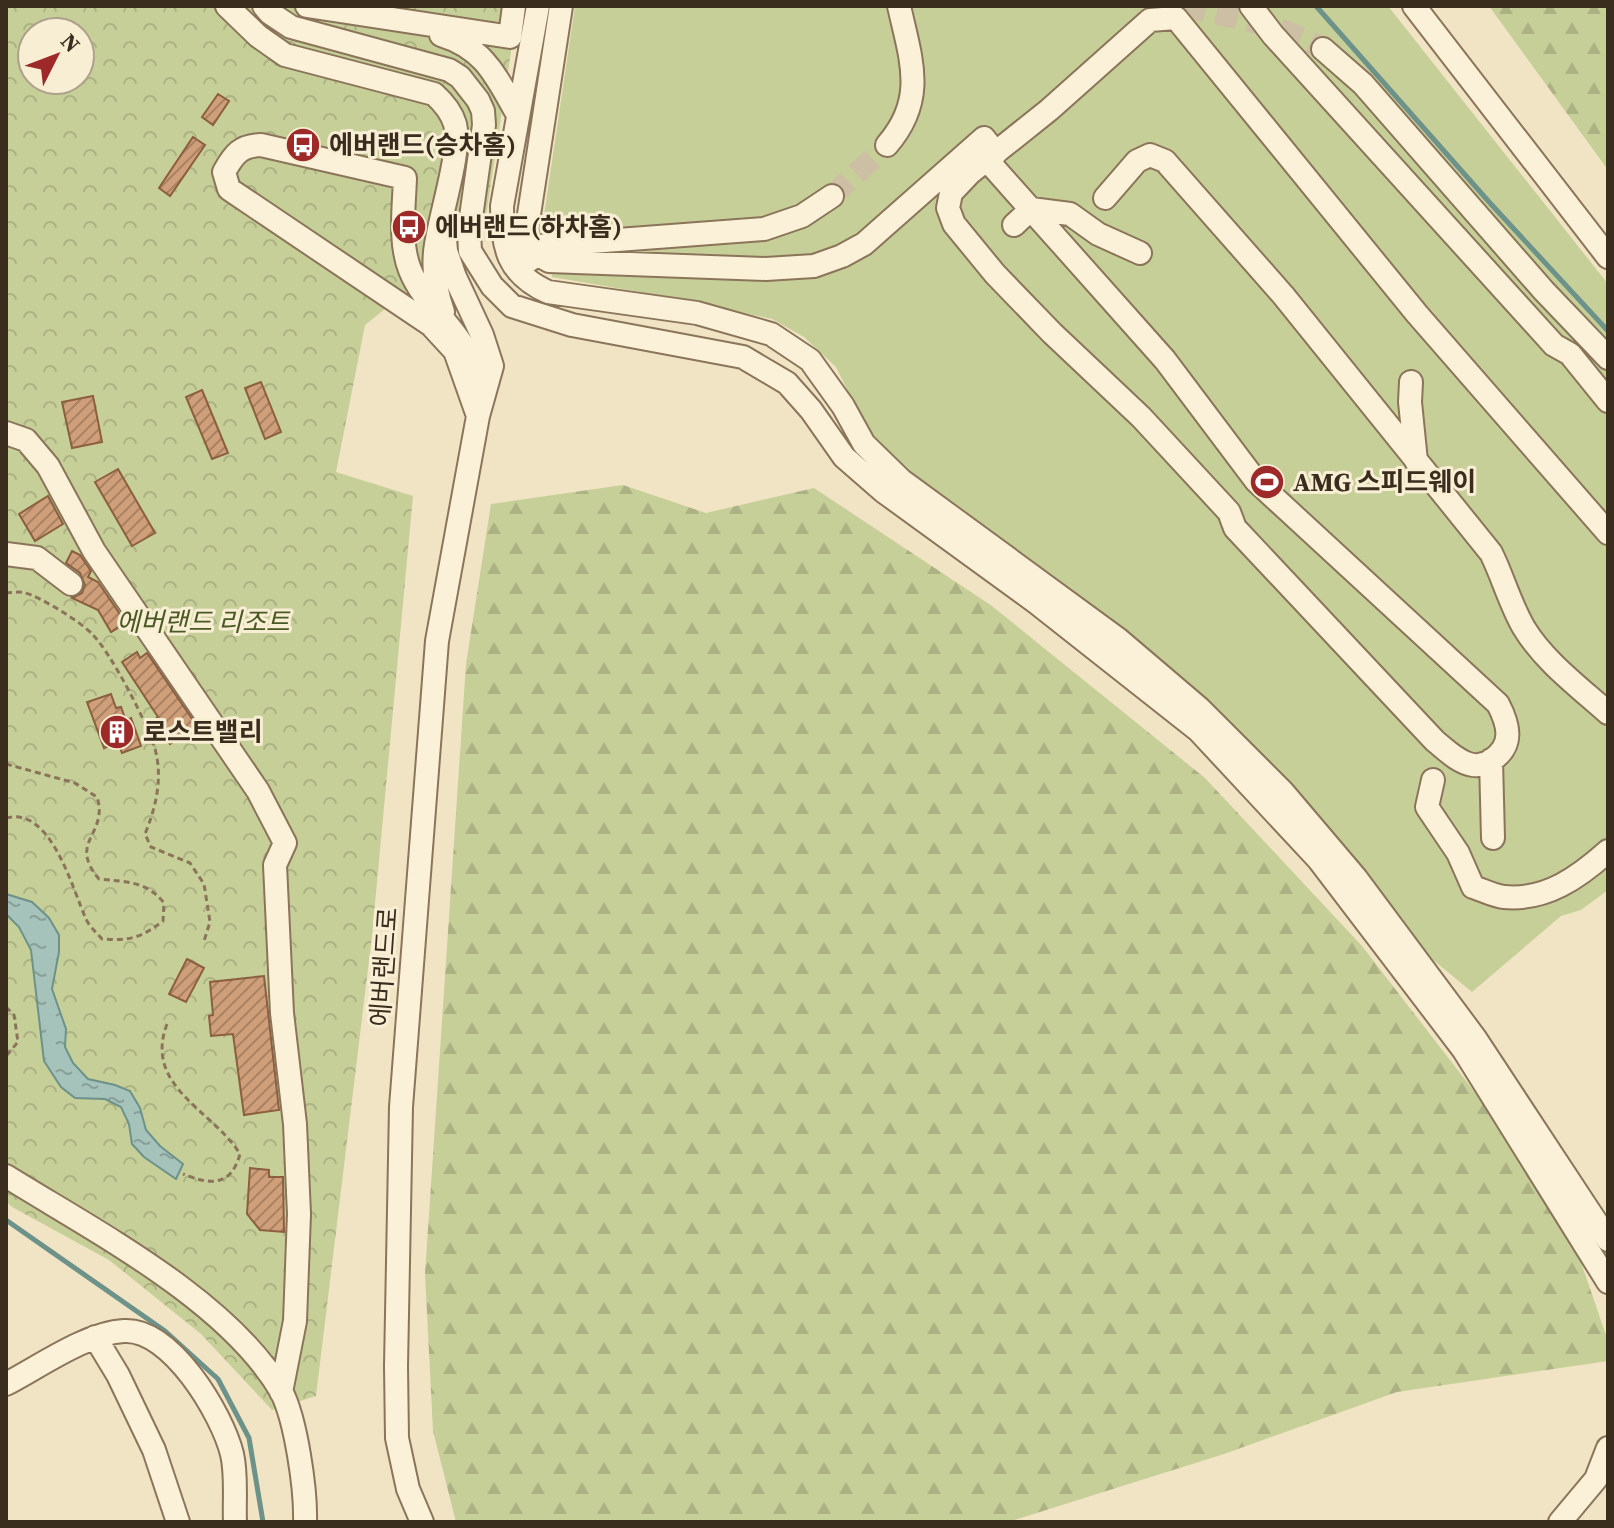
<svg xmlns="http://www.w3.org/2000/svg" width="1614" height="1528" font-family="'Source Serif 4','Noto Sans KR',serif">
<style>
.grass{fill:#c7cf98}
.forest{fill:url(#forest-firs)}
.park{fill:url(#park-crowns);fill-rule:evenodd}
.water{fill:url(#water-ripples);stroke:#6c9289;stroke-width:2}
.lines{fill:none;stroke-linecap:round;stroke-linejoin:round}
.stream{stroke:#6c9289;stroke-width:5}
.building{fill:url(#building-hatch);stroke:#8b5f3f;stroke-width:2}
.minor-tunnel{stroke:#ccbfa3;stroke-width:22;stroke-dasharray:22 11;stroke-linecap:butt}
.minor-casing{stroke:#8b755a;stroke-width:26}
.path{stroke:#8b755a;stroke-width:3;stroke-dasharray:6 4;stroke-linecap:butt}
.minor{stroke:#faf1d8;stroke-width:22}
.labels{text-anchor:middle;stroke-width:6;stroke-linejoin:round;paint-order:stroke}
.poi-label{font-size:26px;font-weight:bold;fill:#3b2d1e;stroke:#f7eed4;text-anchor:start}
.park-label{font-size:26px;font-style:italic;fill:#4a5824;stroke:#f7eed4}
.street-label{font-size:26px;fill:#3b2d1e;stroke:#f7eed4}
</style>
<defs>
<pattern id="forest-firs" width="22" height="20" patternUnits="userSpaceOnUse" patternTransform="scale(2)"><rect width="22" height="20" fill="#c7cf98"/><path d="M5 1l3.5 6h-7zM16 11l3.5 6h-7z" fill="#acb283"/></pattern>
<pattern id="park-crowns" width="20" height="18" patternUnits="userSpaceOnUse" patternTransform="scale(2)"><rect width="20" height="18" fill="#c7cf98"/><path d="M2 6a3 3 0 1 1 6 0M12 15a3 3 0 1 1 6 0" fill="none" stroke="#acb283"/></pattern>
<pattern id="water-ripples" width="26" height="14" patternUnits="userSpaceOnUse" patternTransform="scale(2)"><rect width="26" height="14" fill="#a6c3bb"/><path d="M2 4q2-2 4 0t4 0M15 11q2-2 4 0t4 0" fill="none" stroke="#889f97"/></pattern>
<pattern id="building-hatch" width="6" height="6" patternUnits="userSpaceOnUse" patternTransform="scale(2)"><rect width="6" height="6" fill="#cf9f79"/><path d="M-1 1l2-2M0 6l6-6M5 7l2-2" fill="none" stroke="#a98263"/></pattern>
</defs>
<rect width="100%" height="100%" fill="#f0e4c4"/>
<path class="grass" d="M575 6H1388L1608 284V890L1581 910 1561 916 1472 992 1409 940 1350 851 1206 698 1082 597 874 444 836 367 804 337 772 319 663 296 552 277 543 222Z"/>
<path class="forest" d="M1489 6H1608V170Z
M623 485 706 513 814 488 992 606 1205 778 1362 946 1561 1204 1608 1341V1361L1397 1392 1224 1454 1008 1522H456L433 1431 425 1274 466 664 491 504Z"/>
<path class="park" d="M6 6H518L484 229 365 325 336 472 413 496 372 936 316 1396 272 1410 201 1334 109 1260 12 1207 6 1201ZM32 32H80V80H32Z"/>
<path class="water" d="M6 894 32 902 49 918 59 935V952L52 989 66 1029 65 1047 73 1063 88 1079 115 1085 130 1091 140 1108 146 1130 160 1146 183 1164 176 1179 144 1157 132 1144 129 1124 121 1107 105 1099 75 1098 61 1087 44 1061 31 950 19 927 6 914Z"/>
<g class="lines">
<path class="stream" d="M1316 6 1490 203 1608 331
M6 1220 165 1331 218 1379 249 1438 263 1522"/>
</g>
<path class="building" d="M218 94 229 101 213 125 202 117Z
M193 137 205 145 170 196 159 188Z
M261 382 281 432 265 439 245 388Z
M202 390 228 453 212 459 186 397Z
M93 396 102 442 72 448 62 402Z
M118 469 155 533 132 546 95 482Z
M48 496 63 524 35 541 19 514Z
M72 551 80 555 91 571 88 577 98 582 126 623 111 632 98 610 72 598 82 593 85 585 80 573 66 563Z
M137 652 140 658 147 653 197 726 170 744 154 720 158 717 122 662Z
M111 694 116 708 121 707 126 721 131 718 141 746 122 753 118 743 104 748 87 702Z
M187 959 204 968 186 1002 169 994Z
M264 976 279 1110 244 1115 233 1034 211 1036 209 1016 213 1015 210 982Z
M250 1168 269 1170V1177H283L284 1232 260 1230 247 1214Z"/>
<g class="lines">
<path class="minor-tunnel" d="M1184 6C1227 17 1285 25 1323 49
M832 196 887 145"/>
<g class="minor-casing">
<path id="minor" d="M227 6 258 36 285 55 434 94C443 102 451 111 455 124 462 152 438 220 435 252 433 274 436 292 443 312
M264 6 270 13 291 27 449 70 460 77 478 100 483 111 484 125 469 231 470 251 492 286 512 306 572 325 743 357 787 383 811 410 844 457 883 491 1037 603 1198 730 1319 860 1463 1049 1608 1282
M307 6 510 37 514 6
M538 6 502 206C502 248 508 274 548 292L697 313 771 334 810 360 843 406 864 444 901 480 1118 639 1199 708 1283 792 1356 878 1475 1038 1608 1240
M1251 6 1273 35 1554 345 1570 354 1608 401
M1414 6 1608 257
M441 35C486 49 496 77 518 115
M1323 49 1363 84 1544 291 1608 358
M261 145 405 178C404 207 399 243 410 270 426 310 469 336 477 379 479 391 478 404 478 416L455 351 431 325 229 189 224 172C234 154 240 146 261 145Z
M887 145C927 99 911 60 899 6
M987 160 1165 360 1256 481 1498 704C1509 725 1514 745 1492 760 1486 764 1480 766 1473 765 1459 763 1446 750 1435 741L1235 528 1229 512 1141 417 1052 333 995 274 954 224 948 208 951 193 970 173 1049 110 1150 20 1176 18 1417 314 1608 533
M1105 198 1137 161 1150 155 1165 161 1283 295 1491 553C1503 577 1510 604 1524 628 1544 661 1579 687 1608 713
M1014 225 1031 209 1070 214 1098 234 1140 253
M524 247 549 261 766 269 814 266 842 256 864 244 984 138 996 153
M525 247 764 229 802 216 832 196
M530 260 524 247 561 6
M1411 382 1410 402 1416 461
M6 433 26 440 48 466 94 551 258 791 285 843 275 865 282 1013 295 1124 299 1214 295 1321 281 1392
M6 554 37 558 71 584
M1491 760 1493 838
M1433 780 1427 807 1458 853 1473 887C1483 890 1494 896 1504 897 1546 901 1579 877 1608 851
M6 1176C94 1231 228 1300 281 1391 296 1419 306 1490 305 1522
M95 1337 118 1375 154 1450 178 1522
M6 1384C39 1367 86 1333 124 1331 171 1328 222 1414 232 1454 237 1475 234 1500 235 1522
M422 1522 408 1489 397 1438 396 1366 401 1107 437 641 478 416 492 366 482 335 455 277 446 251 443 215
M1560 1522 1596 1479 1608 1448"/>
</g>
<path class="path" d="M6 593C11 593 19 591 25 593 39 596 83 623 93 635 111 653 148 724 155 749 163 778 156 807 145 834L151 847 190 863 204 884 210 922 204 941
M6 764 75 783 97 797C109 835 67 841 99 879 126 882 147 881 164 903L163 921C141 938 129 941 102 939 96 932 89 926 86 919 72 888 51 806 6 818
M6 1007 14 1015 18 1042 6 1056
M167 1024C143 1087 213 1110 240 1154 231 1187 210 1185 183 1174"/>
<use href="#minor" class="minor"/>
</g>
<defs>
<g id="bus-disc" transform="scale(1.8)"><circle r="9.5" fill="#9d2a28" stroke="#f7eed4"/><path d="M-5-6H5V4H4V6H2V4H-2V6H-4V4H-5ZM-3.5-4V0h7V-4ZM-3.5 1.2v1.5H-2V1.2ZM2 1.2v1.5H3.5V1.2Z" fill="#fff"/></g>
<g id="stadium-disc" transform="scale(1.8)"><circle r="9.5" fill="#9d2a28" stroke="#f7eed4"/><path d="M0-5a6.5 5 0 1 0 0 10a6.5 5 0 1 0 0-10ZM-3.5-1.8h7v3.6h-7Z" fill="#fff"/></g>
<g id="building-disc" transform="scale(1.8)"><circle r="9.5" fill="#9d2a28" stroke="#f7eed4"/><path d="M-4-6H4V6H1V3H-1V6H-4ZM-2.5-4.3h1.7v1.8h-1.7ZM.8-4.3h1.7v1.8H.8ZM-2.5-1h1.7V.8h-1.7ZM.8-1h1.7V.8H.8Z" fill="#fff"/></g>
</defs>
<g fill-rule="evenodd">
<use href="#bus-disc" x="303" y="145"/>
<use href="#bus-disc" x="409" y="227"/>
<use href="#stadium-disc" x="1267" y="482"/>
<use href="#building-disc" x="117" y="732"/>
</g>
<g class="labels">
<g class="poi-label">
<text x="329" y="154">에버랜드(승차홈)</text>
<text x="435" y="236">에버랜드(하차홈)</text>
<text x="1293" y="491">AMG 스피드웨이</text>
<text x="143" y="741">로스트밸리</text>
</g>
<g class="park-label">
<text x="203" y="631">에버랜드 리조트</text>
</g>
<g class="street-label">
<text transform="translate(384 967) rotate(-86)" y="9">에버랜드로</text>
</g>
</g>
<rect width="1614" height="1528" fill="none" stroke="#3b2d1e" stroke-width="16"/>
<g transform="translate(56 56) rotate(48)"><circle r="38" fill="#f7eed4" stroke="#aca18b" stroke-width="2"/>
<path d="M0-6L14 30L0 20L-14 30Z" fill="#9d2a28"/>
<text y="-12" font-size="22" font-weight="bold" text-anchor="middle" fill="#3b2d1e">N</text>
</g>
</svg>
